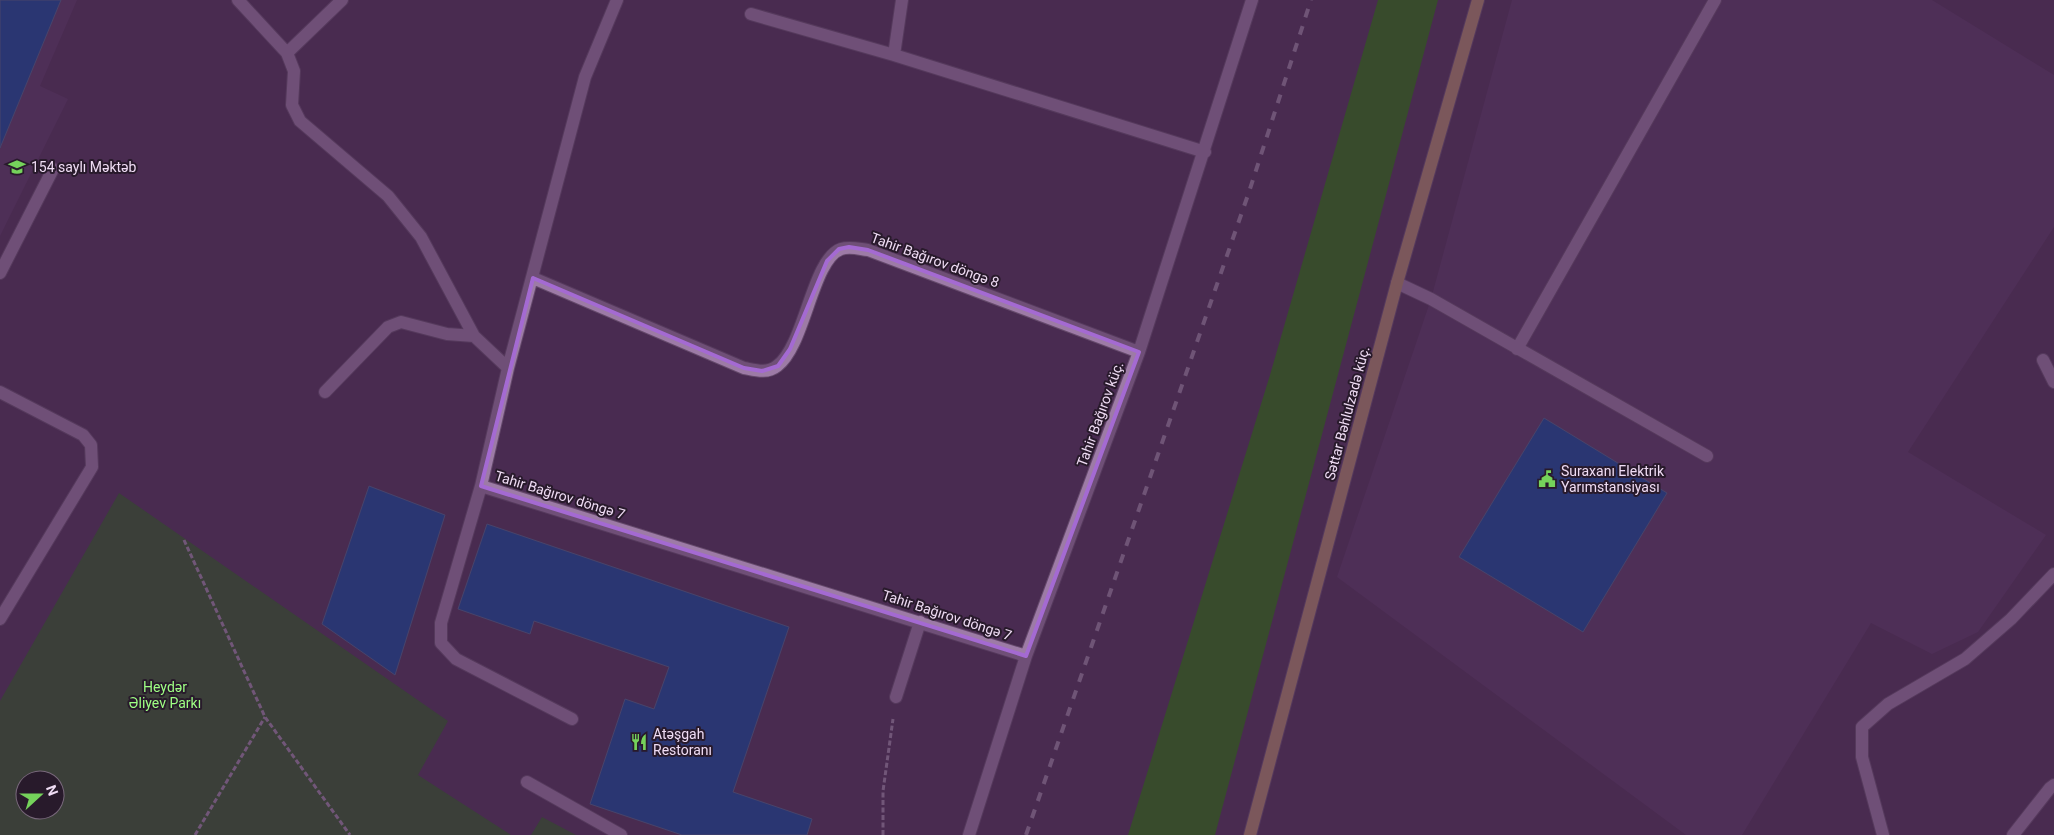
<svg xmlns="http://www.w3.org/2000/svg" width="2054" height="835" font-family="Roboto,sans-serif">
<style>
.built{fill:#56335f}
.green{fill:#2a571e;fill-rule:evenodd}
.forest{fill:#247200}
.building{fill:#06449b;stroke:#47618b}
.lines{fill:none;stroke-linecap:round;stroke-linejoin:round}
.minor-casing{stroke:#654a6b;stroke-width:14}
.major-casing{stroke:#654a6b;stroke-width:14}
.path{stroke:#a28aa9;stroke-width:3;stroke-dasharray:5 2.5;stroke-linecap:butt}
.minor{stroke:#9d7ba6;stroke-width:12}
.major{stroke:#b88d69;stroke-width:12}
.rail{stroke:#9d85a4;stroke-width:4;stroke-dasharray:9 9;stroke-linecap:butt}
.marked{fill:none;stroke:#a46ad2;stroke-width:4;stroke-linejoin:round}
.labels{text-anchor:middle;stroke-width:4;stroke-linejoin:round;paint-order:stroke}
.poi-label{font-size:14px;fill:#efdcf4;stroke:#281a2b;text-anchor:start}
.street-label{font-size:14px;fill:#efdcf4;stroke:#281a2b}
.park-label{font-size:14px;fill:#9eff84;stroke:#281a2b}
</style>
<rect width="100%" height="100%" fill="#492b51"/>
<path class="built" d="M0 0H77L40 86 68 99 0 236Z
M1512 0H1932L2054 75V227L1908 452 2046 535 1978 632 1932 654 1871 623 1742 835H1686L1337 577 1431 299Z"/>
<path class="green" d="M119 493 448 721 418 775 511 835H0V701ZM25 780H55V810H25Z
M542 817 576 835H531Z"/>
<path class="forest" d="M1378 0H1438L1215 835H1128L1270 375Z"/>
<path class="building" d="M0 0H61L0 148Z
M1544 418 1667 493 1583 632 1459 557Z
M369 486 445 515 395 675 322 624Z
M487 524 789 627 733 792 812 819 807 835H682L590 804 625 699 654 709 669 667 534 621 530 634 458 609Z"/>
<g class="lines">
<g class="minor-casing">
<path id="minor" d="M238 0 287 53 294 71 292 105 300 121 388 196 421 237 474 336 508 368
M617 0 585 77 508 368 481 486 1026 656
M751 14 894 55 1205 152
M287 53 342 0
M894 55 902 0
M0 273 53 169
M533 278 744 368C755 370 767 374 777 366 805 346 812 259 841 249 850 246 859 249 868 250L1139 352
M1397 283 1431 299 1707 456
M1517 349 1715 0
M2043 360 2054 382
M0 392 83 435 91 445 92 467 0 619
M325 392 388 327 401 322 447 334 474 336
M481 486 441 623V643L456 659 572 719
M896 697 920 622
M527 782 621 835
M969 835 1026 656 1139 352 1252 0
M1883 835 1862 757V727L1888 704 1965 659 2011 619 2054 574
M2013 835 2050 788 2054 785"/>
</g>
<g class="major-casing">
<path id="major" d="M1250 835 1397 283 1478 0"/>
</g>
<path class="path" d="M184 540 265 717 350 835
M195 835 265 717
M883 835V791L893 719"/>
<use href="#minor" class="minor"/>
<use href="#major" class="major"/>
<path class="rail" d="M1026 835 1249 192 1311 0"/>
</g>
<path d="M0 0H2054V835H0ZM849 247 868 250 1139 352 1026 656 481 486 533 278 744 368 762 371 778 366 790 349 827 261 839 249Z" fill="#492b51" fill-opacity=".55" fill-rule="evenodd"/>
<path class="marked" d="M849 247 868 250 1139 352 1026 656 481 486 533 278 744 368 762 371 778 366 790 349 827 261 839 249Z"/>
<defs>
<g id="school-bare" transform="scale(1.35)"><path d="M0-5L7-2L0 1L-7-2ZM-4 1L0 2.5L4 1V4Q0 6-4 4Z" fill="#75d25b" stroke="#281a2b" stroke-width="2.5" paint-order="stroke"/></g>
<g id="civic-bare" transform="scale(1.35)"><path d="M-.6-6.5H3V-4.5H.6V-3L4-1V1h2V6H-6V1h2V-1L-.6-3ZM-1.2 2.5V6h2.4V2.5Z" fill="#75d25b" stroke="#281a2b" stroke-width="2.5" paint-order="stroke"/></g>
<g id="restaurant-bare" transform="scale(1.35)"><path d="M-5-6h1v4h1v-4h1v4h1v-4h1v5L-1.5 .5V6h-2V.5L-5-1ZM5-6V6H3V1.5H1.5Q1.5-4 5-6Z" fill="#75d25b" stroke="#281a2b" stroke-width="2.5" paint-order="stroke"/></g>
</defs>
<g fill-rule="evenodd">
<use href="#school-bare" x="17" y="167"/>
<use href="#civic-bare" x="1547" y="479"/>
<use href="#restaurant-bare" x="639" y="742"/>
</g>
<g class="labels">
<g class="poi-label">
<text x="31" y="172">154 saylı Məktəb</text>
<text x="1561" y="476">Suraxanı Elektrik<tspan x="1561" dy="16">Yarımstansiyası</tspan></text>
<text x="653" y="739">Atəşgah<tspan x="653" dy="16">Restoranı</tspan></text>
</g>
<g class="street-label">
<text transform="translate(935 260) rotate(20)" y="5">Tahir Bağırov döngə 8</text>
<text transform="translate(1347 413) rotate(-75)" y="5">Səttar Bəhlulzadə küç.</text>
<text transform="translate(1100 414) rotate(-70)" y="5">Tahir Bağırov küç.</text>
<text transform="translate(560 495) rotate(17)" y="5">Tahir Bağırov döngə 7</text>
<text transform="translate(947 615) rotate(18)" y="5">Tahir Bağırov döngə 7</text>
</g>
<g class="park-label">
<text x="165" y="692">Heydər<tspan x="165" dy="16">Əliyev Parkı</tspan></text>
</g>
</g>
<g transform="translate(40 795) rotate(69)"><circle r="24" fill="#281a2b" stroke="#78687b"/>
<path d="M0-4L9 19L0 12L-9 19Z" fill="#75d25b"/>
<text y="-8" font-size="14" font-weight="bold" text-anchor="middle" fill="#efdcf4">N</text>
</g>
</svg>
